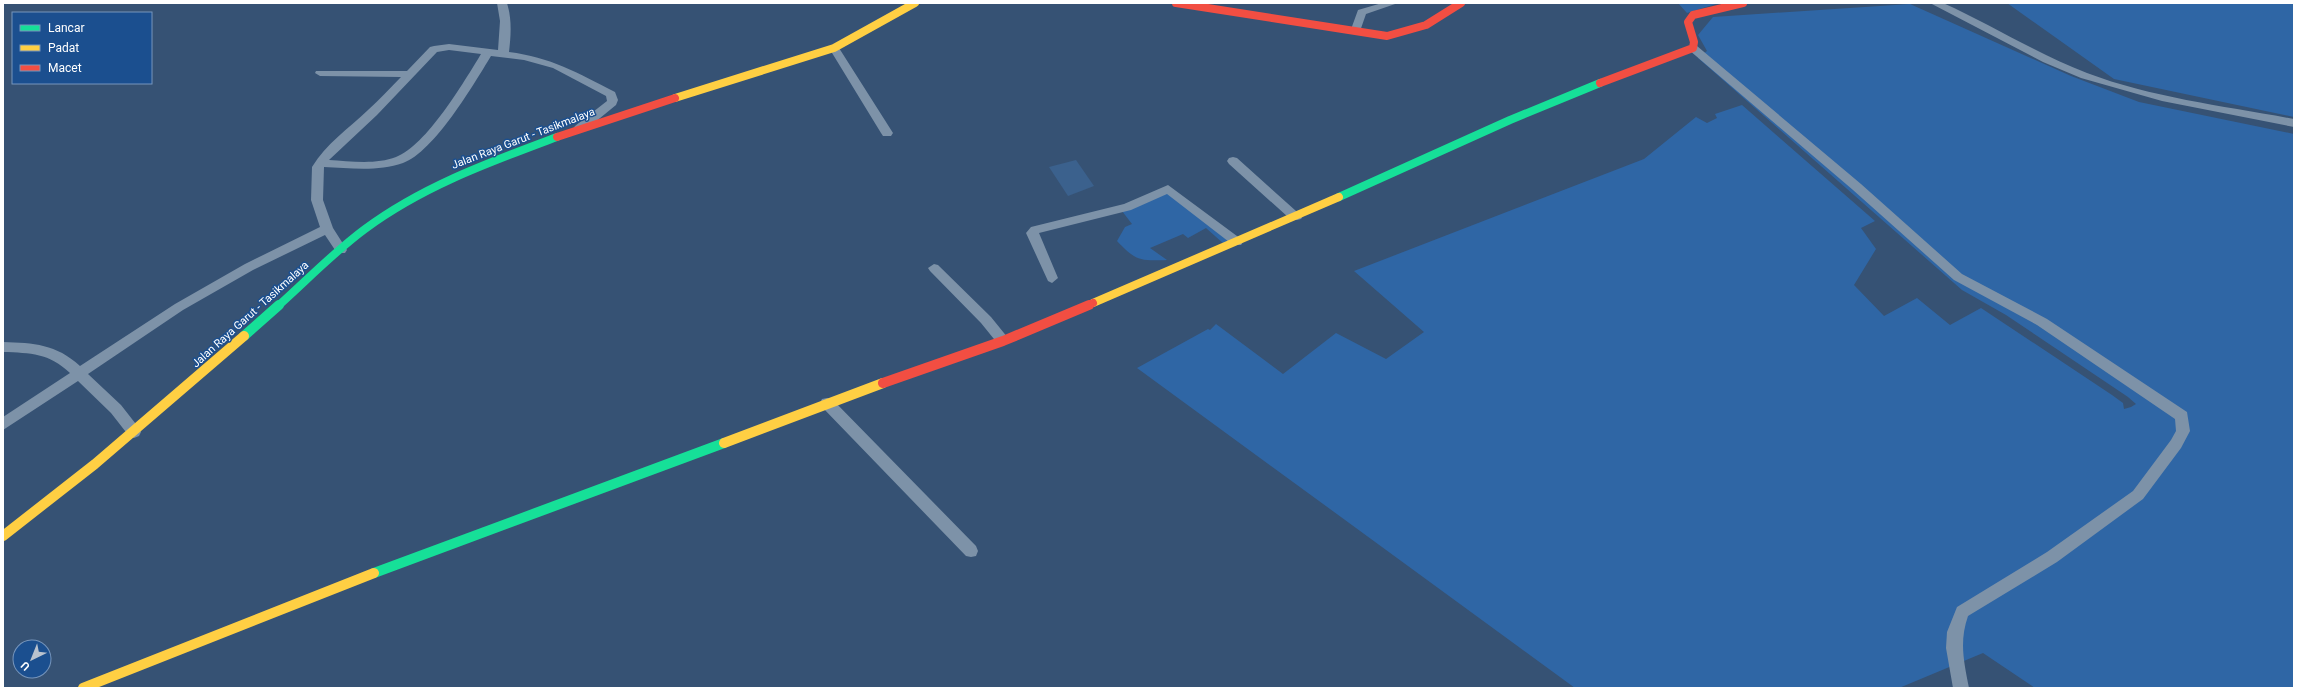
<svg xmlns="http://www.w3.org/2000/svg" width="2297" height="691" font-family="Roboto,sans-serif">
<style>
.green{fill:#2f66a5}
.water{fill:#3b618d}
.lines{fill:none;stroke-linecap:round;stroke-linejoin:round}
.street{fill:#7d92a8;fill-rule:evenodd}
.fast-far1{stroke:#16e098;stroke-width:8}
.fast{stroke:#16e098;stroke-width:10}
.slow-far1{stroke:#ffcf43;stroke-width:8}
.slow{stroke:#ffcf43;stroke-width:10}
.jam-far1{stroke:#f24e42;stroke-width:8}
.jam{stroke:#f24e42;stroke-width:10}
.labels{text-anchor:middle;stroke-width:3;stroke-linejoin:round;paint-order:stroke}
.street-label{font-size:11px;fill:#fff;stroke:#1b4f8f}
</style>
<rect width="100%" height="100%" fill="#365274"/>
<path class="green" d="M1678 3H1719L1687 13Z
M2007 3H2294V117L2114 79Z
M1910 4 2071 76 2139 102 2294 134V688H2035L1983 653 1899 688H1575L1137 368 1208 329 1210 330 1216 324 1283 374 1336 333 1386 359 1424 332 1354 271 1644 159 1696 117 1707 123 1717 118 1715 114 1742 105 1875 221 1861 228 1876 249 1854 285 1884 316 1917 298 1950 325 1981 308 2112 395 2123 403 2124 409 2131 407 2136 404 2128 397 2006 315 1962 290 1698 58 1707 51 1698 35 1713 17Z
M1167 192 1231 242 1224 244 1206 228 1188 238 1183 234 1150 248 1167 260C1140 261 1136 261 1117 241L1125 227 1132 224 1122 211Z"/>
<path class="water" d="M1076 160 1094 186 1068 196 1049 167Z"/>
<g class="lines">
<path class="street" d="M497 3H507C512 19 511 35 509 52 550 57 578 73 615 92L618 100 616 105 583 132H575L573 129 575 126 607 101 606 96 553 68 524 60 491 56C474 84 434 152 403 163 378 172 349 168 324 167L323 200 333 228 347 250 345 253H337L325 235 253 270 183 310 88 374 121 405 139 428 141 432 139 436 134 438 129 436 111 413 78 381 3 430V417L70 373C49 353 31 353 3 352V342C34 343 56 344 80 366L175 304 245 264 320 227 311 200 312 167C326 144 348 129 368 110 379 100 390 88 401 77L320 76 315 73 316 71H407L430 47 434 46 449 44 498 50 500 21ZM449 50 481 54C464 82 426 146 396 157 376 165 349 161 329 160L377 115 437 52Z
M1382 3H1398L1366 14 1359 34H1351L1350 32 1358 10Z
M1930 3H1943C1992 25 2037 54 2087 73 2153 98 2225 106 2294 119V127L2162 101 2081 78 2043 62Z
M834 45 839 48 893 133 891 136H883L881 133 829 48Z
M1693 45 1697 46 1861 184 1962 274 2047 319 2187 412 2190 431 2181 448 2143 499 2057 562 1968 616C1959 642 1964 662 1969 688H1953L1946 648 1947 632 1957 607 2047 552 2133 491 2171 440 2176 431 2175 419 2037 325 1954 280 1853 190 1689 50 1688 48Z
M1233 157 1237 158 1296 211 1303 216 1301 219 1297 220 1288 217 1229 164 1227 161 1229 158Z
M1168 185 1241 239 1243 242 1241 245H1233L1167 194 1131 210 1039 233 1058 278 1052 283 1048 281 1026 233 1031 227 1124 204Z
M934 264 938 265 991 317 1008 338 1009 341 1008 344H998L981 323 930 271 928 268Z
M827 398 832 399 976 546 978 551 976 556 971 557 966 556 822 407 820 403 822 399Z"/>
<path class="fast-far1" d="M1339 197 1510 120 1600 83
M278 306C307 280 335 251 365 229 423 186 490 162 557 137"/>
<path class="fast" d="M244 336 279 305
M374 573 724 443"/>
<path class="slow-far1" d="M675 98 834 48 915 3
M1093 303 1339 197"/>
<path class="slow" d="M724 443 883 383
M3 536 95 464 244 336
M83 688 374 573"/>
<path class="jam-far1" d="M1176 3 1387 36 1426 25 1461 3
M1600 83 1693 48 1694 42 1688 22 1693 15 1743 3
M557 137 675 98
M1087 306 1093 303"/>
<path class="jam" d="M883 383 1003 341 1089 305"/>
</g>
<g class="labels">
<g class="street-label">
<text transform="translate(523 138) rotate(-21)" y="4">Jalan Raya Garut - Tasikmalaya</text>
<text transform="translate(250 314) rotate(-42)" y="4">Jalan Raya Garut - Tasikmalaya</text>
</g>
</g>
<rect width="2297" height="691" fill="none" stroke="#ffffff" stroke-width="8"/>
<rect x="12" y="12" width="140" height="72" fill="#1b4f8f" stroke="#7695bc"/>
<rect x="20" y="25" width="20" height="6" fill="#16e098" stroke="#7695bc"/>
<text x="48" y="32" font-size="12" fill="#ffffff">Lancar</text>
<rect x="20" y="45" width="20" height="6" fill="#ffcf43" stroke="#7695bc"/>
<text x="48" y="52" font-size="12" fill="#ffffff">Padat</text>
<rect x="20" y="65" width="20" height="6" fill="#f24e42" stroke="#7695bc"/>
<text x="48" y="72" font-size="12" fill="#ffffff">Macet</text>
<g transform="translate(32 659) rotate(223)"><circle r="19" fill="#1b4f8f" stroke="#7695bc"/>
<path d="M0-3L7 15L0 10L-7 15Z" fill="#b9c2ce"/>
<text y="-6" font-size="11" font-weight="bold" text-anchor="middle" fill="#ffffff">U</text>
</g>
</svg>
